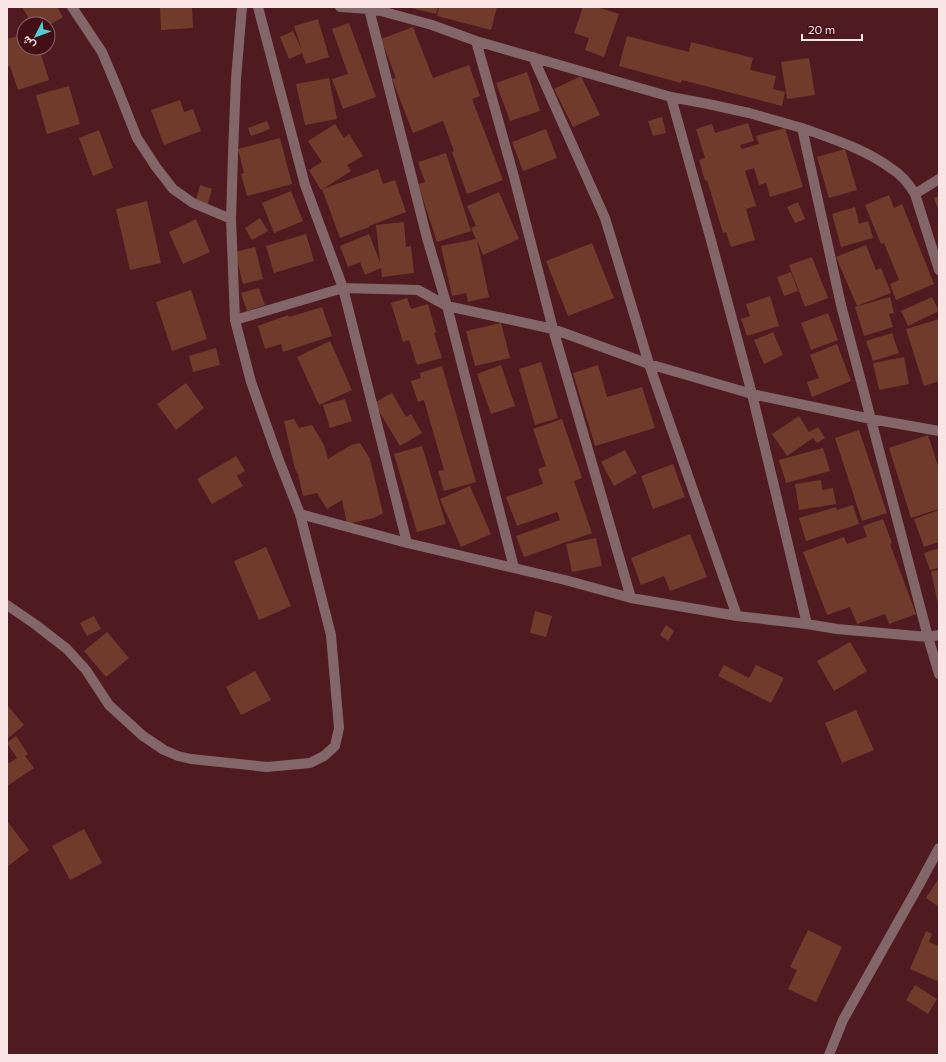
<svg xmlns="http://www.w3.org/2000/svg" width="946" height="1062" font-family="Commissioner,Vazirmatn,sans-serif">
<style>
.building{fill:#713b2c}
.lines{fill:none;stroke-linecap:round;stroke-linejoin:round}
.minor{stroke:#836768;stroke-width:10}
</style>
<rect width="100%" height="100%" fill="#4f1a20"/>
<path class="building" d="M22 7H57L63 17 48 26V24H32Z
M160 7H192L193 28 161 30Z
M407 7H438L436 14Z
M439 7H497L491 30 437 16Z
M583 7H597L619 14 604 57 585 50 589 38 574 33Z
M318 19 329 57 306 64 302 53 289 59 280 37 293 31 302 50 294 26Z
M349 23 376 97 343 109 332 79 348 74 332 29Z
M413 27 433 78 469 65 480 96 472 99 503 180 467 194 452 152 454 151 443 121 413 133 392 79 396 78 381 39Z
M24 34V48H39L49 80 18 90 10 66H7V39Z
M627 36 689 52 691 42 753 58 750 70 776 76 773 89 785 92 782 106 682 80 681 83 619 66Z
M809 58 815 95 787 99 781 62Z
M527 72 540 111 510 121 496 83Z
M581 76 600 115 573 127 554 89Z
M329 78 337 119 305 125 296 84Z
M69 86 80 124 47 134 36 95Z
M180 100 184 112 193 109 201 131 164 145 151 110Z
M662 117 666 133 653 136 648 121Z
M267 121 270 129 251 136 248 128Z
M748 123 754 141 740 145 742 149 759 144 756 136 785 128 803 187 770 197 766 183 759 185 754 168 745 171 756 206 746 209 755 240 731 247 726 232 723 233 707 180 705 181 699 160 705 158 696 129 712 124 715 133Z
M335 124 344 138 349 134 363 156 347 165 351 171 323 189 378 169 383 184 395 180 406 212 369 226V227L340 238 322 189 321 190 309 170 322 162 308 141Z
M546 129 557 158 523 171 512 142Z
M99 130 113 168 93 176 79 138Z
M280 138 292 184 247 196 241 174 244 173 238 149Z
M845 149 857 190 829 198 817 157Z
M446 153 471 231 437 242 418 184 425 182 418 162Z
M200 185 212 189 207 207 195 204Z
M291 191 303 221 274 233 262 203Z
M499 192 519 239 483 255 477 240 489 297 468 302 466 293 452 296 441 246 476 239 471 228 476 226 467 206Z
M889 195 894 208 902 204 934 284 896 300 890 284 899 280 884 243 881 244 865 205Z
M939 196V212L934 198Z
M147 201 161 263 130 270 116 209Z
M798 202 805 219 795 223 787 207Z
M855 207 859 224 868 221 873 238 841 247 832 214Z
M260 218 268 231 252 240 245 228Z
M196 219 210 252 183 264 169 232Z
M404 222 406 247 411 246 414 273 382 277 381 268 365 275 360 262 348 267 340 246 369 234 380 262 376 225Z
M306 234 314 261 274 273 266 246Z
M592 243 614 298 568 316 546 261Z
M866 245 876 270 881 268 891 293 857 306 836 257Z
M255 247 263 279 243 284 235 252Z
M812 257 828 298 805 307 789 265Z
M791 272 798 291 784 296 777 277Z
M259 288 265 305 247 311 241 293Z
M191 290 207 339 172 351 156 302Z
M770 296 779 326 747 336 741 319 750 316 746 304Z
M890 297 894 313 889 314 893 327 864 336 855 307Z
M932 297 939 311 908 326 901 311Z
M407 298 411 309 428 304 436 332 434 333 442 358 417 365 409 340 403 342 391 303Z
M322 307 332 336 283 352 281 344 265 349 258 326 288 315 289 317Z
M828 313 838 340 811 350 801 323Z
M939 319V381L924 386 906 329Z
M501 323 510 358 475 366 466 331Z
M773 332 783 355 764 364 754 340Z
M892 333 899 353 873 361 866 341Z
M330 341 352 390 319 405 297 357Z
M837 344 851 381 812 397 807 382 819 378 810 355Z
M216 348 220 365 193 372 189 356Z
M904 357 909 384 879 390 873 363Z
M541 362 558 418 535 425 519 369Z
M501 365 515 406 491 414 477 374Z
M598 365 607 397 642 387 655 428 595 446 573 373Z
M442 366 476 482 444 491 438 471 444 470 424 400 418 402 411 381 421 378 420 373Z
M186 383 204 408 176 430 157 404Z
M392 393 406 417 411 414 422 433 400 446 374 403Z
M345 399 352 421 330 428 323 405Z
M799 416 809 432 818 427 825 438 817 443 813 438 787 456 772 434Z
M294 419 299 428 312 425 324 445 328 459 351 445 360 443 370 459 383 513 374 518 347 524 342 500 327 509 317 493 303 496 298 474 295 469 284 421Z
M562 419 582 478 574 481 592 533 524 557 516 536 560 520 557 512 517 526 506 497 543 484 538 469 546 466 533 429Z
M859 430 887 513 862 521 835 438Z
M928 435 939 469V509L911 518 889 448Z
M422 446 446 524 417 532 394 454Z
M823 448 830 471 786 483 779 460Z
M625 450 637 473 614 486 601 462Z
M236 456 245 471 237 476 243 486 212 504 197 479Z
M673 464 685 497 653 509 641 476Z
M821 480 822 490 833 488 836 504 799 510 795 484Z
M470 486 491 534 461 547 440 499Z
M853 505 859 524 806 541 799 518 836 507 837 510Z
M939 510V542L924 547 914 519Z
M883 519 892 543 890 544 916 614 889 624 885 614 857 624 850 607 827 615 803 552 844 537 847 544 867 537 863 526Z
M690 534 707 577 670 591 664 576 641 585 631 558Z
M596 538 602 566 572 572 566 544Z
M266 547 291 606 259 620 234 561Z
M939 548V568L930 570 924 553Z
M939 570V604H938L931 571Z
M535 611 552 616 546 637 530 633Z
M94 616 101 629 87 636 80 623Z
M666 625 674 631 668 641 660 635Z
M107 632 129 658 106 677 84 651Z
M850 642 867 671 834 691 817 661Z
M724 665 749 678 756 665 784 678 771 703 718 676Z
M255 671 271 700 241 715 226 687Z
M7 705 24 725 7 739Z
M856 710 874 750 842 763 825 723Z
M16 736 28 754 25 756 34 768 7 786V760L9 763 17 758 7 743Z
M7 821 29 850 7 867Z
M84 829 102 863 70 880 52 846Z
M939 878V907L926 898Z
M808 930 842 947 816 1002 788 989 797 970 790 967Z
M926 931 932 934 929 942 939 946V977L937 981 910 969Z
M915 985 937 999 928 1014 906 1000Z"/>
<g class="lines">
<path class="minor" d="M72 7 102 52 118 90 137 138 156 167 173 189 193 203 231 219
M258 7 305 185 343 288 407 543
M340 7 369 9 381 11 432 25 476 41 671 97 708 104 749 113 802 128 841 305 928 637 939 674
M369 9 427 238 447 306 514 568
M476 41 514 177 553 329 631 598
M533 57 605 218 649 364 737 616
M671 97 712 244 752 394 807 624
M802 128C833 139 865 149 892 169 902 175 909 184 915 194L939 270
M915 194 939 179
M235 320 343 288 418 290 447 306 553 329 649 364 752 394 871 419 939 431
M300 514 407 543 565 580 631 598 737 616 807 624 837 629 928 637 939 635
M7 605 36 625 67 649 86 670 109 705 143 736 164 750 178 756 191 759 267 767 310 763 324 756 335 746 339 728 331 635 300 514 278 458 251 382 235 320 231 219 233 154 236 79 242 7
M829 1055 843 1020 919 885 939 848"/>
</g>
<rect width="946" height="1062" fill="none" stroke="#fae5e5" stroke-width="16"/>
<g transform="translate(36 36) rotate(228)"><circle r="19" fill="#430f16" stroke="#8c6569"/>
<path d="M0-3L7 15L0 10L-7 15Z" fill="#52cdce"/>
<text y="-6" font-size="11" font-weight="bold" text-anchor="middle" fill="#fae5e5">ش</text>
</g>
<path d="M802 34v6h60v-6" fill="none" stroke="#fae5e5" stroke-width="2"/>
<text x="808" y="34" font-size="12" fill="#fae5e5" stroke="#430f16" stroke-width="3" paint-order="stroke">20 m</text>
</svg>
